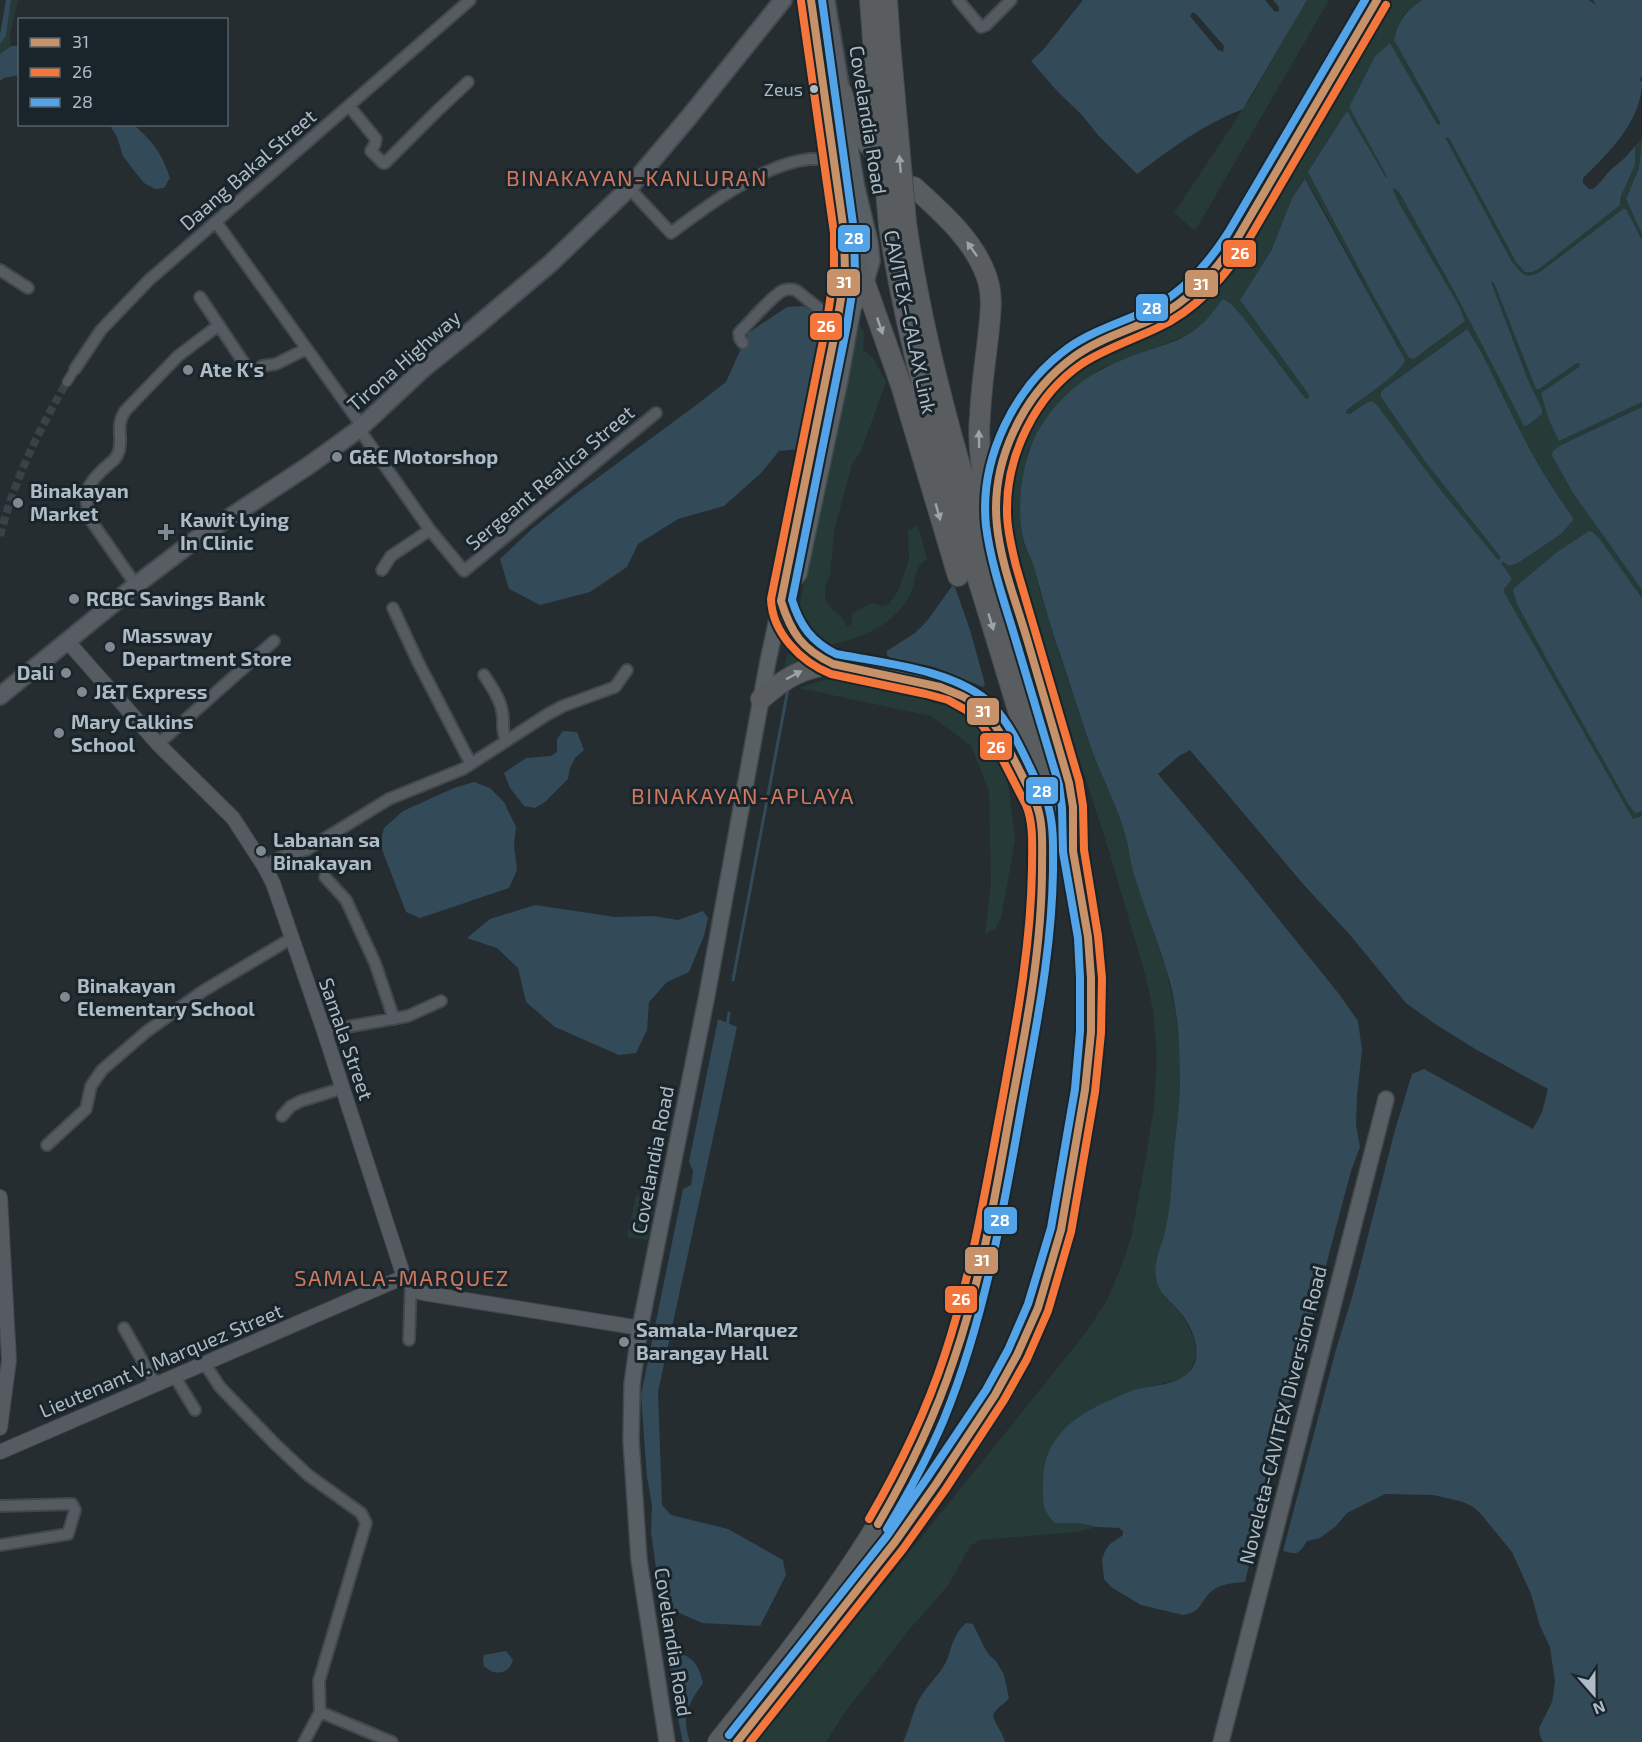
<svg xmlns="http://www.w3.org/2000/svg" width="1642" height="1742" font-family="'Exo 2',sans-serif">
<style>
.green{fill:#263b38}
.water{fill:#334a59;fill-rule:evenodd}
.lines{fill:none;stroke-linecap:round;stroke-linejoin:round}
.stream{stroke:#334a59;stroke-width:3}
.pedestrian-tunnel{stroke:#3a4247;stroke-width:8;stroke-dasharray:8 4;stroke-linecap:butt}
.pedestrian-casing{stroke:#42494c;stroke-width:11}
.minor-casing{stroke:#42494c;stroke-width:14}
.tertiary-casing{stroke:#42494c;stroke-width:16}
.secondary-casing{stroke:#42494c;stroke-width:18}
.primary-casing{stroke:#424a4e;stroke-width:20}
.motorway-casing{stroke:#42494d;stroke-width:22}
.pedestrian{stroke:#555b60;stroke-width:8}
.minor{stroke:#555b60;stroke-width:10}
.tertiary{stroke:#555b60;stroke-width:14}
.secondary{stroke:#596065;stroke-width:15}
.primary{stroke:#575d62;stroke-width:16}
.motorway{stroke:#5a5d60;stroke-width:20}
.motorway-bridge-casing{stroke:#42494d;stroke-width:22;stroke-linecap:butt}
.motorway-bridge{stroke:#5a5d60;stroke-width:20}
.bus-1-casing{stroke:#19242b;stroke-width:12}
.bus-2-casing{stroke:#19242b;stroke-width:12}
.bus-3-casing{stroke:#19242b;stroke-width:12}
.bus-1{stroke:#c7916a;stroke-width:8}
.bus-2{stroke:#f5763a;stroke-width:8}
.bus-3{stroke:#53a3e8;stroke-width:8}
.oneway{fill:#99a4ab}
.bus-dot{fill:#aebbc4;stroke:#19242b;stroke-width:2}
.poi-dot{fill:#7e8991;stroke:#19242b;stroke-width:2}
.labels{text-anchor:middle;stroke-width:6;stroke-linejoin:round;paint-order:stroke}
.bus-label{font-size:18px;fill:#aebbc4;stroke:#19242b;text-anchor:end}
.street-label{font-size:20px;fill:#aebbc4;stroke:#19242b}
.poi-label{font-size:20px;font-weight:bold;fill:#aebbc4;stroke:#19242b;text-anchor:start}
.quarter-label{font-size:22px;letter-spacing:1.5px;fill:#d0785d;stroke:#19242b}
.line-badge{stroke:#19242b;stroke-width:2}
.badge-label{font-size:16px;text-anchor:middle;font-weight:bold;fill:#fff}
</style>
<rect width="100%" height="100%" fill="#252d31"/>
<path class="green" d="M11 0H18L10 35 11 46 0 54V44L6 36Z
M1307 0H1329L1195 231 1174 213 1251 97Z
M1392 0H1422L1403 15 1394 40 1440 123V125L1437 124 1390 43 1375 56 1349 107 1388 175V178L1385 176 1347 111 1309 172 1373 295 1409 358 1414 359 1442 339 1459 306 1399 203 1393 190 1394 188 1399 192 1454 291 1517 413 1542 409 1528 380 1491 282 1494 283 1536 389 1577 363H1581L1579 367 1541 393 1624 410 1642 402V407L1561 445 1604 537 1642 590V598L1599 538 1594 532 1589 531 1557 552 1515 587 1514 597 1551 667 1627 802C1632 808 1633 814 1642 811V816L1633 819 1504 592 1503 590 1511 578 1500 564 1503 562 1510 566 1518 563 1561 534 1572 516C1545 480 1524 440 1504 400 1493 376 1482 351 1467 330L1463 331 1385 388 1381 392V397L1427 464 1499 555 1501 558 1498 561 1440 489 1393 427 1366 403 1349 414 1346 413 1398 347 1316 196 1305 179 1292 198 1271 251 1240 300 1309 395 1308 399 1305 398 1243 317 1231 304 1211 314 1201 325 1188 335 1102 368 1066 394 1057 404 1034 439 1028 450 1023 475 1021 530 1024 545 1036 571 1039 588 1055 642 1094 757 1116 807 1126 838 1136 881 1165 966 1175 1010 1180 1051V1098L1173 1158 1171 1196 1167 1227 1156 1261 1163 1296 1180 1312 1185 1320 1193 1336 1197 1354 1190 1372 1180 1379 1132 1391 1104 1527H1098L1076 1532 980 1540 970 1546 949 1584 909 1630 845 1712 826 1742H757L1087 1331 1107 1300 1121 1267 1131 1238 1146 1158 1154 1107 1157 1056 1153 1011 1146 977 1109 851 1015 561C1011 543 1008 526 1008 507 1008 446 1045 389 1098 359 1130 342 1166 331 1196 310 1208 301 1221 287 1231 275 1254 246 1274 206 1293 174 1326 116 1359 58 1392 0Z
M1446 136 1449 138 1516 262 1622 202 1621 196 1635 165V146L1642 138 1639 168 1626 199 1642 234V240L1626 209H1623L1540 272C1524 280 1522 273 1512 262L1446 139Z
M855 316 864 333 863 350 873 358 886 382 861 451 852 464 834 531 830 576 825 586V599L832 610 841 616 847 626 852 624V614L871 603 882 606 889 604 898 591 909 560 908 530 918 526 927 559C914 565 916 584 910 595 890 631 853 640 816 648L806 640 798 615Z
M798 652 810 660 782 677 787 655Z
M852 677 960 707 990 736 1003 759 1007 775 1015 840 1001 918 995 929 985 934 991 884 989 791 971 746 931 716 799 688 824 680Z
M636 1195 656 1198 648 1240 627 1237Z"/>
<path class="water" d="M6 0H11L6 36 0 44V34Z
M1083 0H1265L1275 12 1279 11V7L1273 0H1307L1243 109C1204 124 1170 149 1137 174L1098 135 1082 115 1058 92 1031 61 1043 50ZM1193 12 1197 15 1224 46 1223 52 1218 50 1190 16Z
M1422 0H1589L1596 5 1593 0H1642V75L1640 80 1642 82C1642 120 1609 153 1583 178V183L1589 189H1593C1601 183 1607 172 1614 167 1623 160 1628 155 1635 146V165L1621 196 1620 205 1540 268 1532 272H1525L1516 262 1449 138 1446 137V139L1512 262C1522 273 1524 280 1540 272L1623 209H1626L1642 240V402L1561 440 1559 441 1549 420 1541 393 1579 367 1580 363H1577L1539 389H1536L1494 283 1491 282 1528 380 1542 409V414L1528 425 1524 426 1454 291 1399 192 1394 188 1393 190 1399 203 1459 306 1465 321 1414 359 1409 358 1373 295 1308 172 1347 111 1385 176 1388 178 1349 107 1375 56 1390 43 1437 124 1440 125V122L1394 40C1399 20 1405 12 1422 0Z
M11 46H19V75L4 78 0 81V54Z
M110 125H134C154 143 161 152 170 178L164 188 155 189 144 183 135 172 123 156 117 137Z
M1642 138V234L1626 199 1639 168Z
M1305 179 1405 360C1402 373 1359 400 1347 410L1346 413 1350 414 1366 403 1371 401 1376 404 1440 489 1498 560 1501 558 1499 555 1427 464 1381 397V392L1385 388 1467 329C1482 351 1493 376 1504 399 1524 440 1545 480 1572 516L1573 520 1561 534 1518 563 1510 566 1503 562 1501 563 1512 579 1504 589V592L1633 819 1642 816V1742H1543L1540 1736 1539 1728 1552 1702 1555 1682 1550 1647 1540 1626 1531 1594 1512 1552 1480 1513 1472 1506 1460 1501 1433 1495 1385 1494 1347 1513 1336 1526 1320 1538 1307 1541C1299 1554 1298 1555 1283 1551L1337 1346 1353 1294 1395 1130 1412 1074 1424 1069 1533 1129 1542 1112 1548 1089 1477 1050 1435 1024 1406 1003 1350 935 1304 885 1190 750 1179 756 1158 774 1243 875 1339 994 1358 1021 1362 1050 1357 1096 1356 1125 1360 1147 1351 1171 1271 1473 1245 1582C1233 1583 1222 1583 1212 1591 1200 1600 1203 1612 1183 1615L1141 1605 1111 1587 1104 1579 1102 1559 1106 1549 1110 1544 1123 1535V1531L1119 1528 1098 1527 1080 1523H1055C1041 1509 1043 1501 1043 1483 1043 1437 1075 1415 1113 1399 1120 1396 1127 1392 1134 1390 1151 1385 1176 1386 1189 1372 1205 1357 1193 1327 1180 1312 1170 1300 1158 1294 1156 1277 1153 1260 1163 1244 1166 1227 1171 1206 1171 1184 1173 1162 1175 1137 1179 1113 1180 1088 1180 1054 1179 1019 1171 986 1162 950 1147 917 1136 881 1131 867 1130 853 1126 838 1119 810 1105 784 1094 756 1083 726 1074 696 1064 666 1053 635 1044 605 1036 574 1033 560 1024 548 1022 533 1017 498 1022 456 1041 426 1068 384 1100 367 1146 351 1159 346 1174 343 1187 335 1202 327 1213 312 1223 299L1231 304 1243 317 1305 398 1308 399 1309 395 1240 300 1271 251 1292 198Z
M803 306 816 312 826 321 801 449 779 451 761 473 724 506 678 519 638 544 627 567 590 592 540 605 509 589 500 559 533 528 573 496 695 406 726 382 748 333 787 307Z
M1642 407V590L1573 493 1552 455 1553 451 1561 445Z
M1589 531 1593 532 1599 538 1642 598V811L1637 813 1634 812 1627 802 1551 667 1517 604 1513 591 1515 587 1557 552Z
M952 586 955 587 970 630 985 684 983 687 934 667 890 658 887 655V651L915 633 927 621Z
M563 731 577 732 584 750 575 758 570 768 568 779 545 802 535 808 524 806 510 788 504 773 526 758 551 756 557 752V739Z
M474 782 490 788 504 802 516 827 514 845 517 870 509 888 420 918 406 912 380 844 384 828 403 811 454 788Z
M535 905 615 917 653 916 678 920 703 911 708 918 704 936 689 972 667 982 649 1002 647 1030 636 1053 619 1055 555 1027 526 1002 518 968 497 948 467 938 490 919Z
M718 1019 737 1027 658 1392 662 1505 671 1515 728 1529 783 1560 786 1575 760 1626 702 1623 661 1605 651 1532 652 1505 647 1477 641 1395 683 1189 691 1185 693 1171 689 1162Z
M966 1623 973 1624 984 1647 989 1655 996 1661 1004 1675 1009 1698C1003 1706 997 1706 993 1716 996 1726 1002 1731 1005 1742H903C910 1728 912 1712 920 1698 927 1685 940 1675 947 1660 952 1646 954 1633 966 1623Z
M506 1651 513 1660C509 1675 494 1676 484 1666L483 1661 484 1655Z
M675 1651C694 1658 698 1664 703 1683 688 1705 681 1715 690 1742H683L675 1705 669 1659Z"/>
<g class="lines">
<path class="stream" d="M733 980 788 689
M727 1026 729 1013
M666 1604 673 1657"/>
<path class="pedestrian-tunnel" d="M0 536C14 481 38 431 67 382"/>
<g class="pedestrian-casing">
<path id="pedestrian" d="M67 382 75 369"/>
</g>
<g class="minor-casing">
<path id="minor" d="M958 0 981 27 986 25 1011 0
M349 106 376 139 375 144 371 151 383 163H385L437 111 468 82
M629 188 671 233C708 205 763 164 810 159 818 159 826 159 834 159
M216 222 362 426
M0 270 28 288
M200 297 244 363
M743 343 740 339 739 333C749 323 771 297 782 291 787 289 793 289 797 291L837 323
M262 366 276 364 306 349
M75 369 101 330 149 280 470 0
M359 429 430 530 464 571 656 413
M382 570 391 556 430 530
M136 585 92 522C81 494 86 484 108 465 113 461 117 458 119 451 123 435 115 427 125 411L178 356 219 325
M393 608 418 662 471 764
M484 675C491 686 500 698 502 711 505 723 500 729 507 741
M158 744 274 641
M264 866 285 855 306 850 389 799 463 769 548 714 563 706 615 687 627 670
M325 877 346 900 375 963 394 1019
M324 1031 408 1016 441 1001
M282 1116 291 1106 301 1101 343 1088
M47 1145 86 1109 91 1086 102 1070 146 1032 203 991 292 938
M124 1328 156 1385
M409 1340 411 1283
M205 1364 220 1387 274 1443 308 1475 361 1513 366 1523 319 1681 320 1712 304 1742
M175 1377 195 1410
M0 1506 72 1504 75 1510 68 1534 0 1545
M320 1712 392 1742"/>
</g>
<g class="tertiary-casing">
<path id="tertiary" d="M68 642 158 744 233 818 264 866 273 883 324 1031 404 1277 416 1291 423 1293 640 1328
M0 1197 9 1360 0 1428
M0 1452 404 1277"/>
</g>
<g class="secondary-casing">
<path id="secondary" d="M784 591 799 574 840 380 853 308 865 285 872 261 870 242 857 188 844 111
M667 1742 639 1560 631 1440 632 1384 640 1328 707 995 768 661 781 601
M1221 1742 1386 1099"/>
</g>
<g class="primary-casing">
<path id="primary" d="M826 0 841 91
M781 601 837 323 845 273 844 232 811 0
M0 696 136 585 195 540 308 466 359 429 423 369 473 329 551 263 629 188 689 117 783 0"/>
</g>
<g class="motorway-casing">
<path id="motorway" d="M870 0 873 41
M887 0 890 43
M841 91C850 115 858 137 878 154
M914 187C941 212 973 239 986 275 994 295 990 317 988 338 985 364 981 390 980 416 977 447 982 476 990 506
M906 222C926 363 969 499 1011 635 1045 746 1083 859 1091 976 1094 1028 1086 1079 1079 1130
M889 226C915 396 974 560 1022 724 1032 766 1040 808 1042 851 1045 941 1025 1031 1009 1119
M844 232 860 269 901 385 958 576
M781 601C790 633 802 651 833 664L935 685C973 696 994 717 1012 752 1018 763 1022 775 1027 786
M761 699C785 678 801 668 833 664
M1073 851V807L1067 772 1006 569C1001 549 996 530 996 510 996 442 1035 375 1096 343 1115 333 1136 327 1155 318 1177 307 1196 291 1212 273 1236 245 1253 209 1272 177 1307 118 1342 59 1377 0
M718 1742C803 1635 890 1528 941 1399 973 1317 988 1230 1005 1143
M737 1742C809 1650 884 1560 950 1463 983 1414 1016 1365 1038 1309 1057 1260 1065 1207 1074 1154"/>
</g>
<use href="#pedestrian" class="pedestrian"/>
<use href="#minor" class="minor"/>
<use href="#tertiary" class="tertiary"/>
<use href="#secondary" class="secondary"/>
<use href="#primary" class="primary"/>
<use href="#motorway" class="motorway"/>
<g class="motorway-bridge-casing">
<path id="motorway-bridge" d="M873 41 889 226
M890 43 906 222"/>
</g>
<use href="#motorway-bridge" class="motorway-bridge"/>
<g class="bus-1-casing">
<path id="bus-1" d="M811 0 844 232 845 273 837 323 781 601C791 633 802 649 833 664L940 687 962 696 973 702 990 718 1002 736 1035 801C1044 821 1042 846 1042 868 1042 949 1026 1028 1011 1107 996 1191 982 1278 954 1359 935 1417 909 1471 878 1524
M737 1742 895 1542 936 1484 995 1395 1017 1355 1038 1308 1061 1230 1085 1090 1091 1032V978L1088 937 1073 851V807L1069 783C1055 735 1041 687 1027 639 1016 602 1001 564 997 526 990 462 1023 393 1075 356 1099 339 1126 331 1153 319 1189 302 1215 272 1237 239L1377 0"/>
</g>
<g class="bus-2-casing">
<path id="bus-2" d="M801 1 834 233V272L827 321 771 599C772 633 801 662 831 674L926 694 948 700 966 710 982 725 993 741 1026 805C1034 824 1032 848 1032 868 1031 947 1016 1024 1002 1102 986 1187 972 1272 945 1354 926 1412 900 1466 869 1519
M750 1742 903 1549 945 1490 1004 1400 1027 1359 1048 1311 1071 1232 1095 1092 1101 1033 1102 978 1098 936 1084 850 1083 806 1079 781 1016 566C1012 549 1007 531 1007 512 1006 456 1035 395 1083 363 1107 348 1132 340 1157 328 1196 310 1223 279 1246 244L1386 5"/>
</g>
<g class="bus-3-casing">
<path id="bus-3" d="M822 0 854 231 855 274 847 325 792 600C800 626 812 642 836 654 884 663 957 670 992 705 1011 725 1022 751 1034 776 1039 787 1047 797 1049 809 1054 829 1053 850 1053 871 1052 937 1041 1002 1029 1066 1007 1185 990 1306 944 1419 928 1457 908 1494 887 1529
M729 1735 887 1536 927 1478 986 1390 1008 1350 1028 1304 1051 1228 1075 1089 1080 1031V978L1078 938 1063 852 1062 808 1059 785C1045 737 1030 689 1016 641 1005 604 991 565 986 526 979 459 1014 387 1068 348 1094 330 1123 322 1150 309 1184 292 1208 264 1228 233L1365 0"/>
</g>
<use href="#bus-1" class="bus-1"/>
<use href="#bus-2" class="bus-2"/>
<use href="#bus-3" class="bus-3"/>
</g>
<defs><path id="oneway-solid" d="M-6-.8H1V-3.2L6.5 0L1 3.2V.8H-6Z" transform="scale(1.5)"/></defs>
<g class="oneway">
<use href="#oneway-solid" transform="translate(900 164) rotate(-95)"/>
<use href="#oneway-solid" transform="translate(972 249) rotate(-125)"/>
<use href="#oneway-solid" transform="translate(880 326) rotate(71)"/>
<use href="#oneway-solid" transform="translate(979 439) rotate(-91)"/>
<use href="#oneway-solid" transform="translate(938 512) rotate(74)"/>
<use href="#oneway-solid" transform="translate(991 622) rotate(73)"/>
<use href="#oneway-solid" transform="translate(794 675) rotate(-28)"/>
</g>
<circle class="bus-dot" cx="814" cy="89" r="5"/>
<g class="poi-dot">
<circle cx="188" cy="370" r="6"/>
<circle cx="337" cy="457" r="6"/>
<circle cx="18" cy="503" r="6"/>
<path d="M163 523h6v6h6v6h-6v6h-6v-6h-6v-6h6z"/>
<circle cx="74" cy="599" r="6"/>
<circle cx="110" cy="647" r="6"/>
<circle cx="66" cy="673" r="6"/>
<circle cx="82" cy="692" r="6"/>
<circle cx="59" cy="733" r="6"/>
<circle cx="261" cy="851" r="6"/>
<circle cx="65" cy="997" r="6"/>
<circle cx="624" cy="1342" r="6"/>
</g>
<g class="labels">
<g class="bus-label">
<text x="803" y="96">Zeus</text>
</g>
<g class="street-label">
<text transform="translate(868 120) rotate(81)" y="7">Covelandia Road</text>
<text transform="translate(248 170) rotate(-41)" y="7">Daang Bakal Street</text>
<text transform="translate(910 322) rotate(78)" y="7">CAVITEX–CALAX Link</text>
<text transform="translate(404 361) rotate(-41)" y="7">Tirona Highway</text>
<text transform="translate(550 478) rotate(-40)" y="7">Sergeant Realica Street</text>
<text transform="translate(346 1039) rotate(71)" y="7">Samala Street</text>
<text transform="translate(653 1160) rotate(-79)" y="7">Covelandia Road</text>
<text transform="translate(161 1361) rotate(-23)" y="7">Lieutenant V. Marquez Street</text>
<text transform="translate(1283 1415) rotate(-76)" y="7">Noveleta-CAVITEX Diversion Road</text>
<text transform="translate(673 1642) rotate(81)" y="7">Covelandia Road</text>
</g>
<g class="poi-label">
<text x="200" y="377">Ate K's</text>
<text x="349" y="464">G&amp;E Motorshop</text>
<text x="30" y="498">Binakayan<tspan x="30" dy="23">Market</tspan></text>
<text x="180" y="527">Kawit Lying<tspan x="180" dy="23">In Clinic</tspan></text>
<text x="86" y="606">RCBC Savings Bank</text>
<text x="122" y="643">Massway<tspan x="122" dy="23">Department Store</tspan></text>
<text x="54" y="680" text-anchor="end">Dali</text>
<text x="94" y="699">J&amp;T Express</text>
<text x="71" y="729">Mary Calkins<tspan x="71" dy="23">School</tspan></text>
<text x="273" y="847">Labanan sa<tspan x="273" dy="23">Binakayan</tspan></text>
<text x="77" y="993">Binakayan<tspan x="77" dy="23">Elementary School</tspan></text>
<text x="636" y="1337">Samala-Marquez<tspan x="636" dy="23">Barangay Hall</tspan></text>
</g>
<g class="quarter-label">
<text x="637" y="186">BINAKAYAN-KANLURAN</text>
<text x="743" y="804">BINAKAYAN-APLAYA</text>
<text x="402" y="1286">SAMALA-MARQUEZ</text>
</g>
</g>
<g class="line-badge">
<rect x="837" y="224" width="34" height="29" rx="6" fill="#53a3e8"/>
<rect x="1222" y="239" width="35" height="29" rx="6" fill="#f5763a"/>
<rect x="826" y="268" width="35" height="29" rx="6" fill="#c7916a"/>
<rect x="1184" y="269" width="35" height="29" rx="6" fill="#c7916a"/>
<rect x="1135" y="293" width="34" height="29" rx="6" fill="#53a3e8"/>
<rect x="809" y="312" width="34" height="29" rx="6" fill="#f5763a"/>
<rect x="966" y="697" width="34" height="29" rx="6" fill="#c7916a"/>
<rect x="979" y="732" width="34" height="29" rx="6" fill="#f5763a"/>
<rect x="1025" y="776" width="34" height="29" rx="6" fill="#53a3e8"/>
<rect x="983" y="1206" width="35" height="29" rx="6" fill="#53a3e8"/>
<rect x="964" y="1246" width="35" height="29" rx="6" fill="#c7916a"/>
<rect x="944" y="1285" width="34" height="29" rx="6" fill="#f5763a"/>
</g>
<g class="badge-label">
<text x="854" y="244">28</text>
<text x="1240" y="259">26</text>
<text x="844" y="288">31</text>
<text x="1201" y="290">31</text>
<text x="1152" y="314">28</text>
<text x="826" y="332">26</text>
<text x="983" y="717">31</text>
<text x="996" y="753">26</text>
<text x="1042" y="797">28</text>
<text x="1000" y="1226">28</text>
<text x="982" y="1266">31</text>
<text x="961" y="1305">26</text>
</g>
<rect x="18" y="18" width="210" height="108" fill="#19242b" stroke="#556068" stroke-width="1.5"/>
<rect x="30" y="38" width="30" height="9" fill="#c7916a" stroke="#556068" stroke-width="1.5"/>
<text x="72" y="48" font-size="18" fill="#aebbc4">31</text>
<rect x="30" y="68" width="30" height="9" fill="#f5763a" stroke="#556068" stroke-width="1.5"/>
<text x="72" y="78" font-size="18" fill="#aebbc4">26</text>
<rect x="30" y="98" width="30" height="9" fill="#53a3e8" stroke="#556068" stroke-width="1.5"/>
<text x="72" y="108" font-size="18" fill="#aebbc4">28</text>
<g transform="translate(1594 1694) rotate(159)" stroke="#19242b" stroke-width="4.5" paint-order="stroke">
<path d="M0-4.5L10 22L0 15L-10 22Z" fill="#aebbc4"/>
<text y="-9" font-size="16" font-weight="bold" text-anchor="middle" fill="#aebbc4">N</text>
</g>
</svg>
